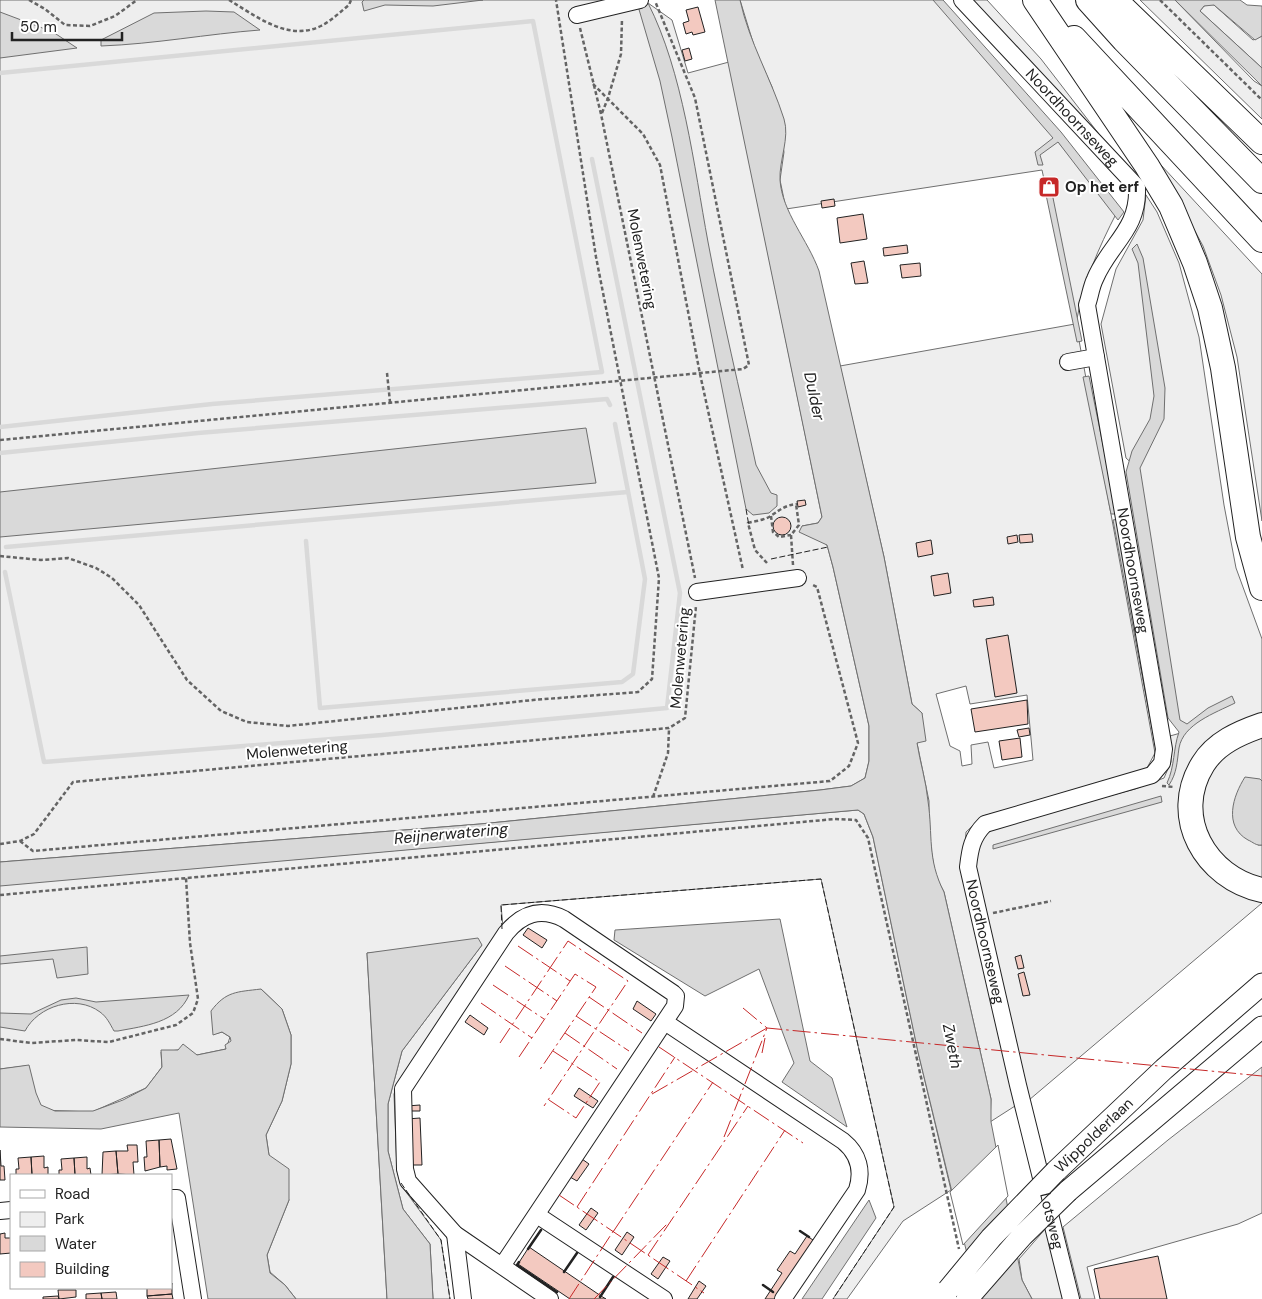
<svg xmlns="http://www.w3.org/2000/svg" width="1262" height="1299" font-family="'DM Sans',sans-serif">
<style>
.green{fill:#eee;stroke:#6f6f6f;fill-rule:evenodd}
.water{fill:#d9d9d9;stroke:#6f6f6f}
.pier{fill:#fff;stroke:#6f6f6f}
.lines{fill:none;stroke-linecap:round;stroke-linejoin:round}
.stream{stroke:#d9d9d9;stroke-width:4.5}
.building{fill:#f3c9c0;stroke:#222}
.minor-casing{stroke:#222;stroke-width:18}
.major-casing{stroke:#222;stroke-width:23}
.highway-casing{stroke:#222;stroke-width:26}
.path{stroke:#646464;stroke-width:2.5;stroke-dasharray:4 2.5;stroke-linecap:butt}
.minor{stroke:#fff;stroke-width:16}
.major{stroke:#fff;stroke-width:21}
.highway{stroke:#fff;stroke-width:24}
.major-bridge-casing{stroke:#222;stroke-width:23;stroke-linecap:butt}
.major-bridge{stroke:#fff;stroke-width:21}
.fence{stroke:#222;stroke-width:1;stroke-dasharray:6 2.5;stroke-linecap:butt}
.wall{stroke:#222;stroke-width:2.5}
.power{stroke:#c62828;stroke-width:1;stroke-dasharray:18 4 2.5 4;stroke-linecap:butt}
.labels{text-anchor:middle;stroke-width:4;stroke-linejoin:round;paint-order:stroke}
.street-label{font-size:15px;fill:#222;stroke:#fff}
.poi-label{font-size:15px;font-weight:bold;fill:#222;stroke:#fff;text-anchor:start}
.water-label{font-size:16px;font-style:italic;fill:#222;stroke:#fff}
</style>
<rect width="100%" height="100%" fill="#fff"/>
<path class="green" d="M0 0H636L638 5 648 3 672 20 688 73 729 62 822 517 818 523 802 526 827 545 833 567 869 726V761L865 778 851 786 820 790 480 824 0 862Z
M740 0H939L1117 212C1098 249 1083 283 1076 324L1155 753 1147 768 1131 776 983 816 966 832 965 848 1015 1106 990 1122 991 1099 944 892 935 875 929 834V801L917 743 922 713 912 704 884 557 840 366 1075 324 1042 170 786 209 780 180 784 152 772 87 756 52ZM966 686 970 704 1027 695 1033 760 994 768 988 742 971 745 972 764 962 766 960 751 950 746 936 694Z
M967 0H987L1041 59 1146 195 1157 212 1179 263 1199 337 1224 505 1236 568 1262 639V717L1213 742 1188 832 1262 895V903L1029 1100 974 863C977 843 985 831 1004 824L1135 789 1164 778 1171 762 1170 736 1184 732 1179 721 1136 467 1126 458 1101 324 1116 269 1143 220 1146 195H1137Z
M1140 0H1175L1254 81 1262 86V119Z
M1210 4 1214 5 1253 40 1262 36V68L1200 11 1204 6Z
M1148 151 1262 274V521L1237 357 1221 295 1203 246 1170 185Z
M1262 736V781L1260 779 1258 845H1262V878C1204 863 1180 796 1228 753 1236 745 1251 741 1262 736Z
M858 810 864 814 873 837 918 1052 951 1190 903 1221 847 1299H833L894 1207 821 879 501 905 503 927 399 1081 394 1094 397 1171 401 1185 441 1240 450 1299H433L430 1244 403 1209 388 1151V1104L402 1051 482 945 367 953 387 1299H296L285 1285 270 1272 267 1255 289 1200 269 1155 266 1135 282 1101 291 1064V1035L282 1009 261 989 214 1034 222 1032 230 1037 226 1049 197 1055 178 1050 161 1052 162 1067 146 1088 92 1112 40 1110 25 1066 0 1069V885Z
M1262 1067V1213L1238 1224 1087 1267 1095 1299H1081L1063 1227 1168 1140Z
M1047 1227 1065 1299H1032L1022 1280 1019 1259Z"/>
<path class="water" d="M364 0H483L433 6 385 5 364 11 362 2Z
M715 0H740C749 42 771 78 784 119 790 138 779 160 780 180 782 212 808 240 819 271L884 557 912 704 922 713 926 741 917 743C920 762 926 781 928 801 933 835 927 859 944 892L991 1099V1122L1022 1280 1032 1299H978L918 1052 873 837 864 814 858 810 0 886V862L480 824 820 790 851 786 865 778 869 761V726L833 567 827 545 799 532 802 526 818 523 822 517Z
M933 0H943L1061 132 1124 212 1118 220 1058 142 1040 155 1043 165H1038L1035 152 1053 138Z
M1175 0H1240L1247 5 1262 6V36L1255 40 1214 5 1204 6 1200 11 1262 68V86Z
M648 3C683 72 694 166 708 242 722 317 740 391 756 465L771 493 777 495V506L769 513 753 515 746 509 672 137 660 81 638 6Z
M206 11 234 12 260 30C207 34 155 44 101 46V40L154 13Z
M0 12 53 32 77 48 0 58Z
M1051 188 1082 341 1077 342 1045 190Z
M1137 244 1143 258 1165 388 1164 419 1140 468 1180 720 1187 724 1208 708 1232 696 1235 703C1215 713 1183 724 1179 748 1177 762 1177 773 1169 785L1167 783C1175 766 1173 749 1179 732L1168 718 1126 472 1132 451 1150 419 1154 396 1138 263 1132 249Z
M1089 376 1117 514H1111L1083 377Z
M586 428 596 483 0 537V492Z
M1119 519 1161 749 1156 750 1113 520Z
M1245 777 1260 779 1262 781V845C1256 846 1253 842 1248 840 1223 826 1233 796 1245 777Z
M1161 796 1162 802 993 849V845Z
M780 919 810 1061 832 1078 847 1127 782 1082 794 1063 759 969 705 996 614 940 615 930Z
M478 938 482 945 402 1051 388 1104V1151L403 1209 430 1244 433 1299H387L367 953Z
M87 947 88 974 57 978 53 959 0 964V956Z
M261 989 282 1009 291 1035V1064L282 1101 266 1135 269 1155 289 1169V1200L267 1255 270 1273 285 1285 296 1299H208L179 1113 101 1129 0 1127V1069L29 1065 36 1093 41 1105 55 1111H93L123 1100 146 1088 162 1067 161 1050H178L183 1044 197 1055 226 1049 225 1045 231 1041 230 1037 222 1032 213 1035 211 1011C226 991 237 992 261 989Z
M189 995C177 1023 144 1026 118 1031H114C110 1024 107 1017 100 1012 76 994 38 1006 25 1031L0 1027V1013L31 1014 61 1000 76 998 96 1002Z
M869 1200 876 1218 822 1299H802Z"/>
<path class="pier" d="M998 1145 1008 1196 963 1245 950 1192Z"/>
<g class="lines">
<path class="stream" d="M0 73 533 21 602 372 212 404 0 427
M0 453 198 433 607 399 610 405
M306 541 320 708 622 682 633 674 645 579 615 424
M6 547 628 492
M5 572 44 762 382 735 667 708 680 593 592 159"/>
</g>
<path class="building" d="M698 7 705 32 693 35 692 32 686 34 683 23 689 21 686 10Z
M689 48 692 59 685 61 682 50Z
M834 199 835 206 822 208 821 201Z
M863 214 867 239 840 243 837 218Z
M907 245 908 253 884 256 883 248Z
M864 261 868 283 855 284 851 263Z
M920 263 921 276 902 278 900 265Z
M805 500 806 505 798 507 797 501Z
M773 526a9 9 0 1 1 18 0a9 9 0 1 1-18 0Z
M1032 534 1033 542 1020 543 1019 535Z
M1017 535 1018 542 1008 544 1007 537Z
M931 540 933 554 918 557 916 543Z
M948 573 951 593 934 596 931 576Z
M993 597 994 605 974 607 973 600Z
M1008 635 1017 693 995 697 986 639Z
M1027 700 1028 724 975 732 971 709Z
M1029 728 1030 735 1019 737 1017 730Z
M1020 738 1022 757 1002 760 999 741Z
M528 928 547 940 542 948 523 935Z
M1021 955 1024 968 1018 969 1015 957Z
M1024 972 1030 995 1023 996 1018 974Z
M637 1001 656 1014 651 1021 633 1009Z
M470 1015 488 1028 484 1035 465 1022Z
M579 1088 598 1101 593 1108 574 1096Z
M420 1105V1111H407V1106Z
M420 1118 422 1165H409L407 1119Z
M171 1139 177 1169 167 1170V1166L160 1167 159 1140Z
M159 1140 160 1167 145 1171 144 1157H147L146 1141Z
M127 1145H137L138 1162H133L134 1175 118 1174 116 1151H128Z
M0 1150 1 1166H4L5 1180H0Z
M116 1151 118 1174 102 1175 103 1152Z
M44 1156V1168L48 1167V1175H32L31 1157Z
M31 1157 32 1175H16V1169H19L18 1158Z
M87 1157V1169L90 1168 91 1175H75L74 1158Z
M74 1158 75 1175H59V1170H62L61 1159Z
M582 1159 589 1164 577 1181 570 1177Z
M591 1208 598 1213 586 1230 579 1225Z
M627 1232 634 1237 622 1255 615 1250Z
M5 1233V1238H11V1253L0 1254V1234Z
M807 1236 816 1242 778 1299H765L782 1273 777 1270 790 1251 795 1254Z
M529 1247 601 1296 606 1299H570L518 1264Z
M1158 1256 1167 1299H1100L1094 1269Z
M663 1257 670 1261 658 1279 651 1274Z
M699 1281 706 1286 697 1299H688Z
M172 1283V1294L147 1296V1288H171Z
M58 1290H76V1297L59 1299Z
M116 1292 117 1299H102L101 1293Z
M101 1293 102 1299H86V1294Z
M172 1294 173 1299H148L147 1296Z
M58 1296 59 1299H43V1297Z"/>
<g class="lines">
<g class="minor-casing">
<g id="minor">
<path id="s1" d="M962 0 1137 187C1139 230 1110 243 1095 279 1091 287 1090 297 1087 305L1164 749 1162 763 1152 775 985 824C972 837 970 849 968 867L1018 1085 1071 1299"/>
<path d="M577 15 640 0"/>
<path d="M1068 362 1096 357"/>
<path d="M697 592 798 578"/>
<path d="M665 1022 843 1141C859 1154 863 1171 857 1190L783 1299"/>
<path d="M171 1198H177L193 1299"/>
<path d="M0 1211 11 1210"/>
<path d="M537 1215 664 1299"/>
<path d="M455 1234 463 1299"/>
<path d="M502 1266 675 1006 676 996 673 993 564 919C540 907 522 914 506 933L403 1089 405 1169 408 1181 455 1234 550 1299"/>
</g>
</g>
<g class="major-casing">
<g id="major">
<path id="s2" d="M1056 1171 1164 1069 1262 984"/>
<path d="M1068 1191 1262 1027"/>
</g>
</g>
<g class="highway-casing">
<path id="highway" d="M1035 0 1147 166 1171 206 1195 263 1210 308 1223 368 1248 537 1262 588
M1088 0 1124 40 1262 181
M1115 0 1262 142
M1074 38 1262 240
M1262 725C1239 733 1216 743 1203 764 1170 817 1206 878 1262 890"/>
</g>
<path class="path" d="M29 0 45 9 65 25 90 26 115 16 137 0
M229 0C256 16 288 42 321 26 331 21 340 12 349 5L351 0
M1160 0 1262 100
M580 28 601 114 695 578
M593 84 643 134 660 165 700 374 743 570
M602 113 608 98 621 54 622 19
M387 373 390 402
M0 440 743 369 749 365 695 98 655 1
M771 516 773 532 779 537 791 535
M0 556 41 560 68 558 96 568 112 578 139 605 187 680 221 711 247 722 288 726 533 700 638 692 652 679 659 578 596 257 556 0
M767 563 755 550 748 523C755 521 766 520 772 515 781 509 786 505 797 504
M793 565 791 535 799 525 796 504
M1162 786 1174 787
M653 797 668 753 669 729
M20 841 33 851 830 781 849 766 858 743 817 587 811 584
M0 844 20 841 34 834 73 782 669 728 685 718 696 606
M0 895 835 819 856 820 868 838 959 1249
M993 913 1051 901
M0 1039 31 1043 76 1040 109 1042 176 1025 193 1013 198 999 190 943 186 878"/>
<use href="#minor" class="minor"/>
<use href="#major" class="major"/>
<use href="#highway" class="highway"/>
<g class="major-bridge-casing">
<path id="major-bridge" d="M948 1290 991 1238 1056 1171
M967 1299 1022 1236 1068 1191"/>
</g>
<use href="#major-bridge" class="major-bridge"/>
<path class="fence" d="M746 509 749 526
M771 559 828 547
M502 929 501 905 821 879 894 1207 833 1299
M401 1183 441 1240 450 1299"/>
<path class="wall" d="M800 1231 809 1237
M528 1249 541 1230
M519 1262 517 1265 557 1292
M564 1272 577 1253
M763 1285 773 1292
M600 1297 613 1277"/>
<path class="power" d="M518 946 570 981
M505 966 557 1001
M493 985 544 1019
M589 997 642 1033
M481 1003 532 1038
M743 1008 767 1028 1262 1076
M576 1016 629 1051
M565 1033 617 1069
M500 1043 568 941 628 981 544 1106
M659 1047 803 1143
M762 1053 765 1038
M519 1057 575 974 596 987 539 1071
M652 1094 767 1028
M549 1100 576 1118 600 1082 553 1051
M724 1137 767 1028
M559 1195 704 1293
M577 1207 675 1057
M613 1232 713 1082
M648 1255 748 1106
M686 1281 785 1130
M569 1299 614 1230
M594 1299 667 1224"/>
</g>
<defs>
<g id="shop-square" transform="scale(1.125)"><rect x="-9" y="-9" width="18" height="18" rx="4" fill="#c62828" stroke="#fff"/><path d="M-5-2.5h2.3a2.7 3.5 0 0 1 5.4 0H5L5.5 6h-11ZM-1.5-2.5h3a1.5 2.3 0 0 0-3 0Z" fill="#fff"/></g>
</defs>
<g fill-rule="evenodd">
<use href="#shop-square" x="1049" y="187"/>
</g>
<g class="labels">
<g class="street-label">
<text dy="5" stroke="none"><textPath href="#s1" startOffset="161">Noordhoornseweg</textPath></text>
<text transform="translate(642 259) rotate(79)" y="5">Molenwetering</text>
<text dy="5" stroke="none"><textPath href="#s1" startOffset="656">Noordhoornseweg</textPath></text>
<text transform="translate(680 658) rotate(-85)" y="5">Molenwetering</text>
<text transform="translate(297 750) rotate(-5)" y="5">Molenwetering</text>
<text dy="5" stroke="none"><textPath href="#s1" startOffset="1165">Noordhoornseweg</textPath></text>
<text dy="5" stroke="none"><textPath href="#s2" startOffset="52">Wippolderlaan</textPath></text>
<text dy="5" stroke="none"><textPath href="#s1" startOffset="1452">Lotsweg</textPath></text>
</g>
<g class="poi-label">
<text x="1065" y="192">Op het erf</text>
</g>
<g class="water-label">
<text transform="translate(815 396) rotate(78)" y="6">Dulder</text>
<text transform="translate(451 833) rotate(-5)" y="6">Reijnerwatering</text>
<text transform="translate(953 1046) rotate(79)" y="6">Zweth</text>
</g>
</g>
<rect x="10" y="1174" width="162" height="115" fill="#ffffff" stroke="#a7a7a7"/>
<rect x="20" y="1190" width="25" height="8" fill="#ffffff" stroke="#a7a7a7"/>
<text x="55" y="1199" font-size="15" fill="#222222">Road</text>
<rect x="20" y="1212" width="25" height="15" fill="#eeeeee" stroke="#a7a7a7"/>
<text x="55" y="1224" font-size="15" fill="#222222">Park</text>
<rect x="20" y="1236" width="25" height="15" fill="#d9d9d9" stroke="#a7a7a7"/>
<text x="55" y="1249" font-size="15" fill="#222222">Water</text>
<rect x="20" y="1262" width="25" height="15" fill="#f3c9c0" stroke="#a7a7a7"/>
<text x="55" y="1274" font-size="15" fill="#222222">Building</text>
<path d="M12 32v8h110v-8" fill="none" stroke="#222222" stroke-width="2.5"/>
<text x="20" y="32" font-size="15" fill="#222222" stroke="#ffffff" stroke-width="4" paint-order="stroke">50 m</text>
</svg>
